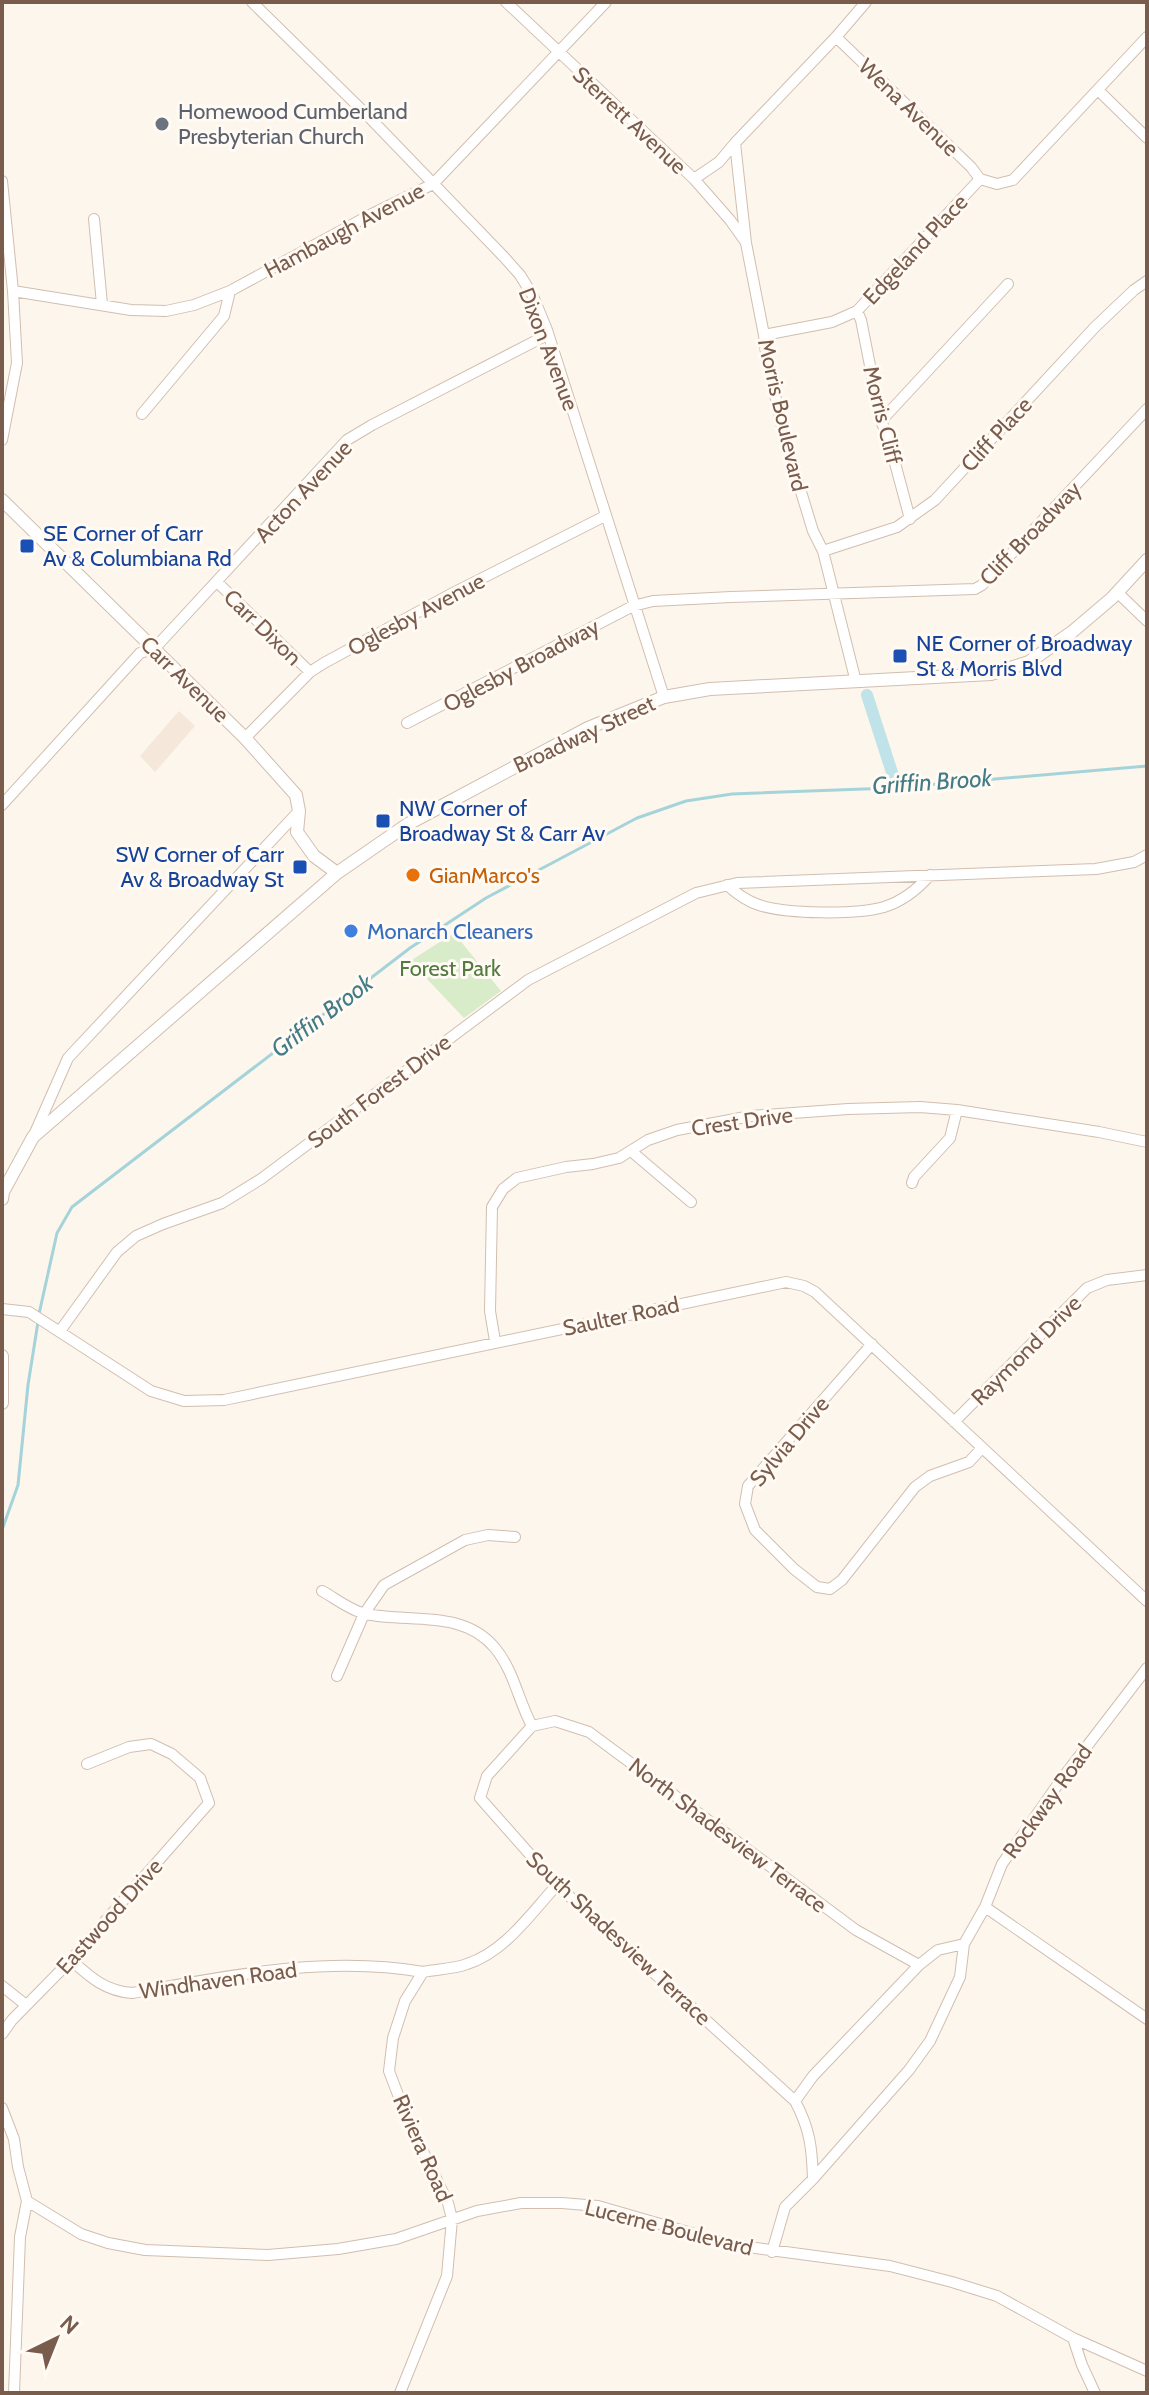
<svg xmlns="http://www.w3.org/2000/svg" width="1149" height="2395" font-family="Cabin,sans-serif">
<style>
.residential{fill:#f5e8da}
.green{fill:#d8ecc9}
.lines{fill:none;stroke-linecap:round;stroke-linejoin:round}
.stream{stroke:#a5d3da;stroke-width:3}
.canal{stroke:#bfe3e8;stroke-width:12}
.minor-casing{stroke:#d1beb0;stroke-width:12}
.tertiary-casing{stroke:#d1beb0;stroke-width:14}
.minor{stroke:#fff;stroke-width:10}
.tertiary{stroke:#fff;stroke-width:12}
.worship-dot{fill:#6b7280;stroke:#fffaf3;stroke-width:3}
.transit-dot{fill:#1a4fb4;stroke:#fffaf3;stroke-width:3}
.food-dot{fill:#e8710a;stroke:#fffaf3;stroke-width:3}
.shop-dot{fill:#3f7fe0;stroke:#fffaf3;stroke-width:3}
.labels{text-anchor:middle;stroke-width:6;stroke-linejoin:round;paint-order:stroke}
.street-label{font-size:22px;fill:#7a5c4d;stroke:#fffaf3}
.worship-label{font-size:22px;fill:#5b616d;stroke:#fffaf3;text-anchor:start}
.transit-label{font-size:22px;fill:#164399;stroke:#fffaf3;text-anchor:start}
.food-label{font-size:22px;fill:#c56008;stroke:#fffaf3;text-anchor:start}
.shop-label{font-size:22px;fill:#366cbe;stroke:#fffaf3;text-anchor:start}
.park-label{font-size:22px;fill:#537a41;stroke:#fffaf3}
.water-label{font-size:24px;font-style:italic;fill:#437c86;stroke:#fffaf3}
</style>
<rect width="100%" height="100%" fill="#fdf6ec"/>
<path class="residential" d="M179 711 195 726 155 772 140 756Z"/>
<path class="green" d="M454 933 501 991 464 1018 410 961Z"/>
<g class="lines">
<path class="stream" d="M39 1314 57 1233 72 1207 410 948 486 898 637 818 686 801 732 794 891 788 1147 766
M2 1530 18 1485 28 1385 38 1322"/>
<path class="canal" d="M867 695 897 788"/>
<g class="minor-casing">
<path id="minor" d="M252 2 367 115 504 257 520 275 533 296 547 330 664 697
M506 2 694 179 730 220 745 241
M836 37 971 167 980 179
M1098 90 1147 138
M694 179 719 162 735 143
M980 179 997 184 1013 180 1147 37
M2 181 13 291 17 363 2 440
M94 219 102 304
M13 291 131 310 166 311 194 305 230 291 370 215 433 184 606 2
M857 311 861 320 881 421 888 437 910 519
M764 335 832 322 857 311 980 179
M142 414 224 316 230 291
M881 421 1008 284
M823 551 897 527 935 500 1095 327 1134 290 1147 281
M217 582 310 672
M1117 592 1147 621
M856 682 823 551 813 531 784 436 766 354 764 335 746 243 735 143 836 37 866 2
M407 723 633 606 653 601 731 597 975 589 982 585 1147 409
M245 738 310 672 324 663 453 593 605 516
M2 805 140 653 154 649 347 440 372 425 547 335
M727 885C737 894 746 901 759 905 786 914 856 915 884 907 903 901 917 890 930 875
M34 1135 68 1058 299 811
M631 1151 691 1202
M912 1183 914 1177 950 1138 957 1110
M2 1309 29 1312 151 1391 184 1401 224 1400 786 1282 804 1286 815 1292 1147 1601
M60 1331 117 1252 136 1236 163 1224 222 1203 261 1179 528 980 696 893 737 883 1096 869 1134 862 1147 855
M495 1341 490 1311 492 1207 503 1189 517 1178 566 1167 593 1164 619 1158 648 1140 677 1130 751 1116 848 1109 920 1107 957 1110 1099 1132 1147 1142
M872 1344 748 1486 745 1504 755 1530 794 1569 817 1587 830 1589 842 1580 915 1487 930 1476 969 1462 982 1448
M954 1422 1087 1288 1107 1280 1147 1275
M322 1591C335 1598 351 1611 366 1614 409 1623 463 1609 495 1648 514 1671 518 1700 532 1726
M337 1676 364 1614 384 1585 465 1540 488 1535 515 1537
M532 1726 487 1776 480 1798 557 1885 795 2101C810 2129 812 2148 813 2179
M532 1726 555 1721 589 1732 856 1930 919 1965
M985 1907 1147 2019
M71 1960C90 1977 105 1991 132 1993 228 1976 326 1955 423 1972
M2 1986 26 2005
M2 2034 12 2020 71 1960 209 1803 200 1778 172 1754 151 1744 129 1747 87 1764
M795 2101 813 2076 919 1965 938 1950 964 1944 985 1907 1002 1864 1061 1780 1147 1668
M2 2108 14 2139 18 2167 27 2201 20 2237 14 2393
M27 2201 81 2234 108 2243 145 2250 268 2255 338 2249 396 2239 477 2211 521 2203H562L598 2206 733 2245 890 2266 952 2282 997 2296 1073 2338 1082 2365 1095 2393
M772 2252 785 2207 813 2179 909 2070 930 2041 960 1977 964 1944
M1073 2338 1147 2371
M400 2393 447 2276 452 2219 448 2203 406 2116 389 2071 393 2038 405 2001 423 1972C438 1969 454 1969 467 1964 505 1952 531 1913 557 1885"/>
</g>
<g class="tertiary-casing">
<path id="tertiary" d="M2 500 245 738 296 795 299 811 297 832 314 856 337 873
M2 1199 3 1192 33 1137 337 873 408 824 588 728 664 697 710 689 991 674 1029 662 1072 632 1112 598 1147 560
M2 1356V1403"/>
</g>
<use href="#minor" class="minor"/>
<use href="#tertiary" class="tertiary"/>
</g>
<circle class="worship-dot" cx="162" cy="124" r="8"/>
<g class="transit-dot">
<rect x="19" y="538" width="16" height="16" rx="4"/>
<rect x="892" y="648" width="16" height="16" rx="4"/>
<rect x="375" y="813" width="16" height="16" rx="4"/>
<rect x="292" y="859" width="16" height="16" rx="4"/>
</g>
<circle class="food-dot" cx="413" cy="875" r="8"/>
<circle class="shop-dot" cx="351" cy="931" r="8"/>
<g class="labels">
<g class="street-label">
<text transform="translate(909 107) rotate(44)" y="8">Wena Avenue</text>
<text transform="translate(630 120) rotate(43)" y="8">Sterrett Avenue</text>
<text transform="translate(344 230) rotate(-28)" y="8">Hambaugh Avenue</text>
<text transform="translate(915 249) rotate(-47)" y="8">Edgeland Place</text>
<text transform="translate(549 349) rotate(69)" y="8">Dixon Avenue</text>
<text transform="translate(783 415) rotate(77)" y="8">Morris Boulevard</text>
<text transform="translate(883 415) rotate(76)" y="8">Morris Cliff</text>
<text transform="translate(996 434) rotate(-47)" y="8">Cliff Place</text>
<text transform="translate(303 491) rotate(-47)" y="8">Acton Avenue</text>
<text transform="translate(1030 533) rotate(-46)" y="8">Cliff Broadway</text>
<text transform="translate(416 614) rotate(-28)" y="8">Oglesby Avenue</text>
<text transform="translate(263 627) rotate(44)" y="8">Carr Dixon</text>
<text transform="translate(521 665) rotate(-28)" y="8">Oglesby Broadway</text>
<text transform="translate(185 679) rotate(44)" y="8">Carr Avenue</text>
<text transform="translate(584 734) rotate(-25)" y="8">Broadway Street</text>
<text transform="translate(379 1091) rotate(-37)" y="8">South Forest Drive</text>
<text transform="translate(742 1121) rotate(-8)" y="8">Crest Drive</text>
<text transform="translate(621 1316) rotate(-12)" y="8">Saulter Road</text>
<text transform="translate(1026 1350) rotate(-45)" y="8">Raymond Drive</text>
<text transform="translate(789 1441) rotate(-50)" y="8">Sylvia Drive</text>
<text transform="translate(1047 1801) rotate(-54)" y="8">Rockway Road</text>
<text transform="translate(728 1835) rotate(37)" y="8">North Shadesview Terrace</text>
<text transform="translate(109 1916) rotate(-48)" y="8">Eastwood Drive</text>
<text transform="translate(619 1938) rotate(43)" y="8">South Shadesview Terrace</text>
<text transform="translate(218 1980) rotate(-8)" y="8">Windhaven Road</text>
<text transform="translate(423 2148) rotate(66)" y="8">Riviera Road</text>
<text transform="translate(669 2227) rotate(14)" y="8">Lucerne Boulevard</text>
</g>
<g class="worship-label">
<text x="178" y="119">Homewood Cumberland<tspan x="178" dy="25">Presbyterian Church</tspan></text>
</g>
<g class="transit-label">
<text x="43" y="541">SE Corner of Carr<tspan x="43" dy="25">Av &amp; Columbiana Rd</tspan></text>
<text x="916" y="651">NE Corner of Broadway<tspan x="916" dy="25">St &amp; Morris Blvd</tspan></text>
<text x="399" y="816">NW Corner of<tspan x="399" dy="25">Broadway St &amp; Carr Av</tspan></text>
<text x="284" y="862" text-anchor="end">SW Corner of Carr<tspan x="284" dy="25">Av &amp; Broadway St</tspan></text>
</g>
<g class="food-label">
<text x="429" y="883">GianMarco's</text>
</g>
<g class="shop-label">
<text x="367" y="939">Monarch Cleaners</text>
</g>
<g class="park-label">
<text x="450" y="976">Forest Park</text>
</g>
<g class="water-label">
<text transform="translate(932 782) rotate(-4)" y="8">Griffin Brook</text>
<text transform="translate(322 1016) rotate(-37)" y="8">Griffin Brook</text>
</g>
</g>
<rect width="1149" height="2395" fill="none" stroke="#7a5c4d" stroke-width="8"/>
<g transform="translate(56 2339) rotate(43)" stroke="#fffaf3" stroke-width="6" paint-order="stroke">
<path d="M0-6L14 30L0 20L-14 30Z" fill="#7a5c4d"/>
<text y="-12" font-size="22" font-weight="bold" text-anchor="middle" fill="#7a5c4d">N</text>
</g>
</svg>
